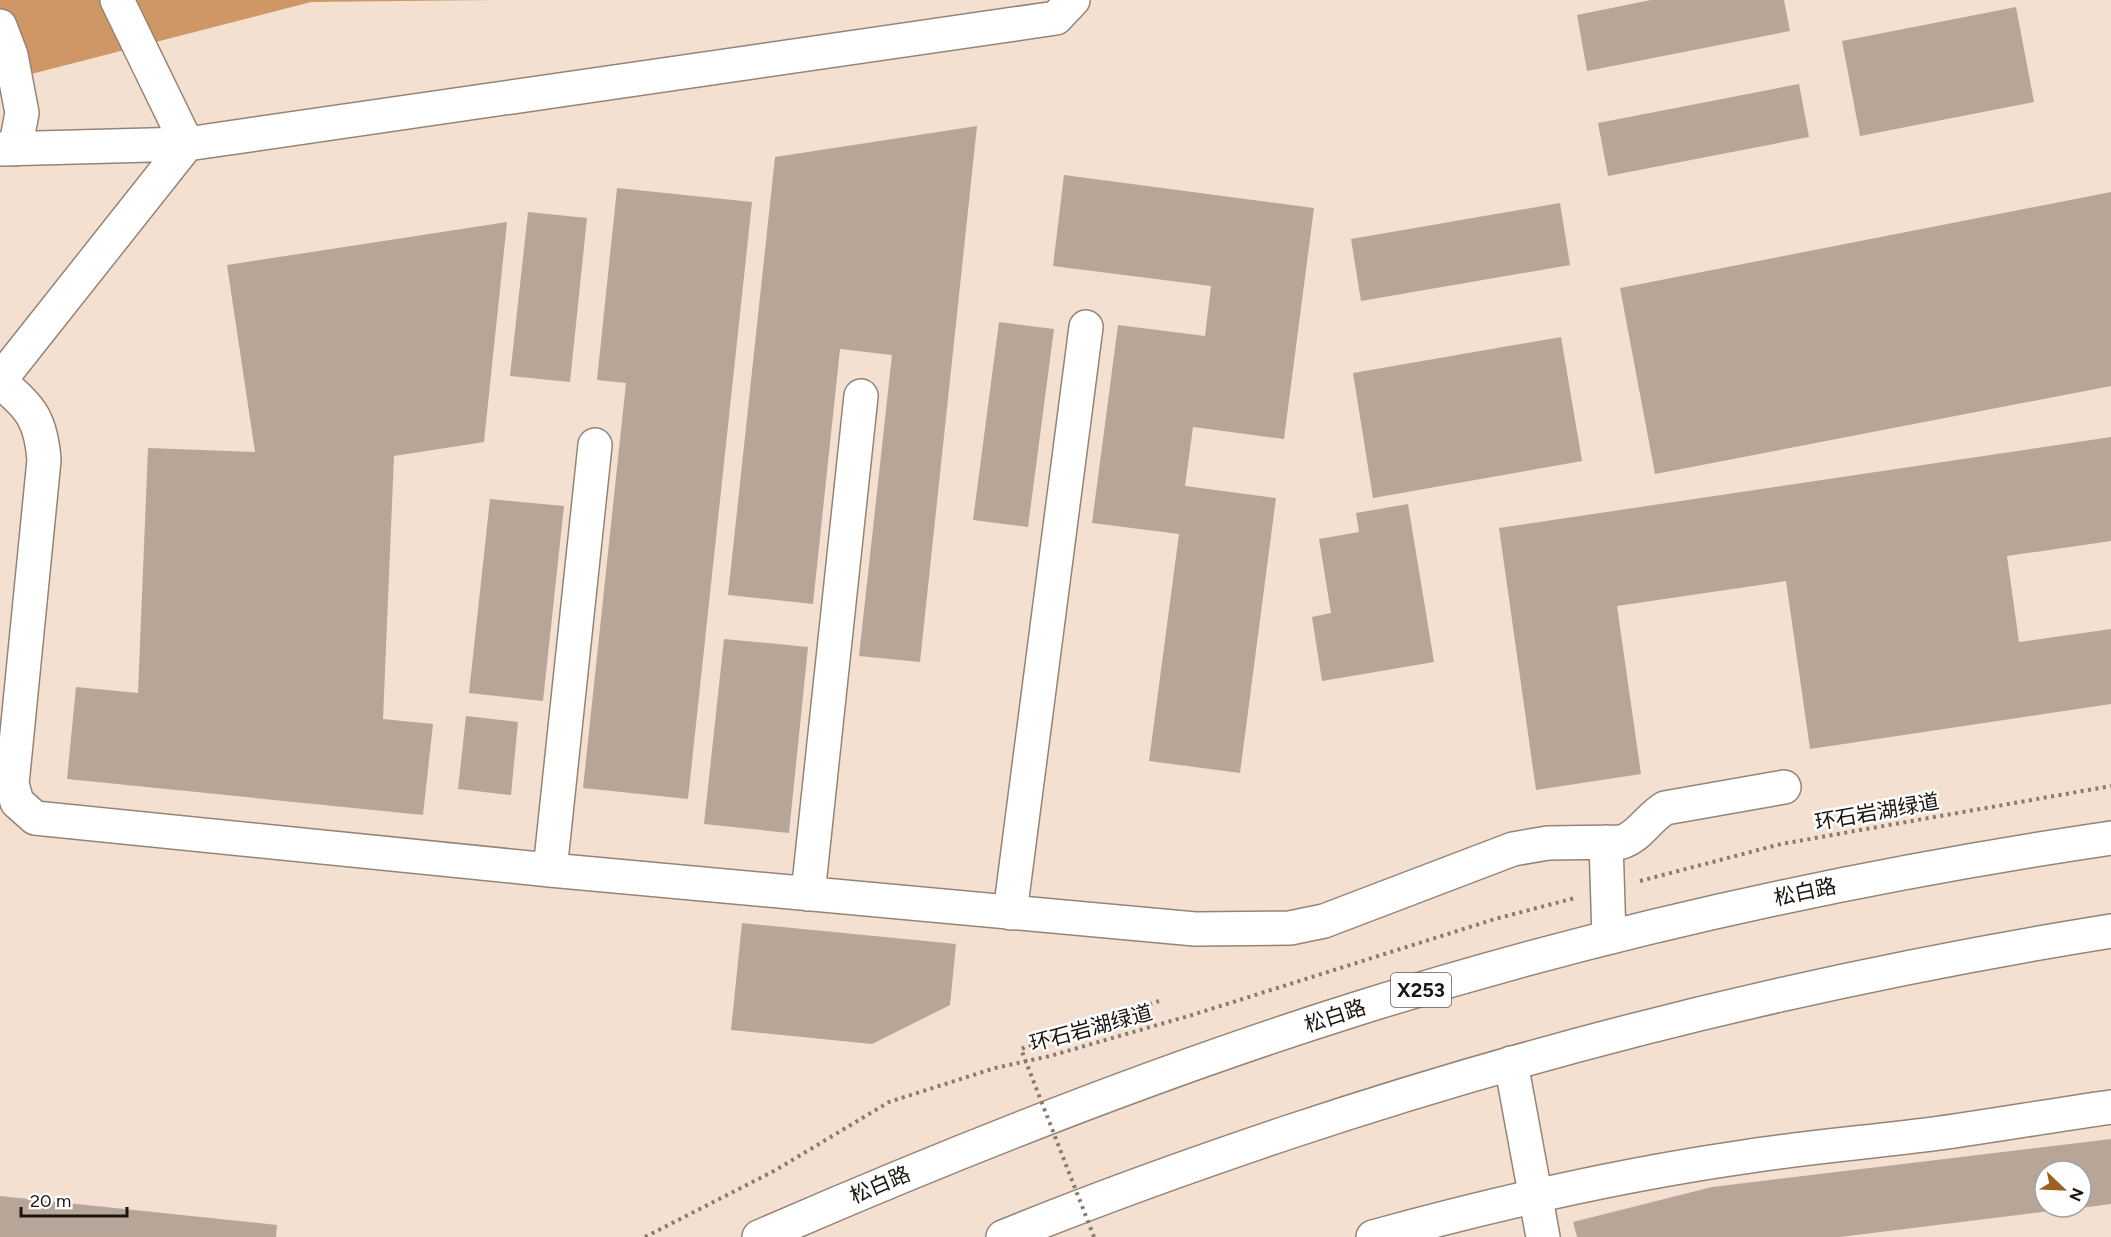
<svg xmlns="http://www.w3.org/2000/svg" width="2111" height="1237" font-family="Figtree,'Noto Sans SC',sans-serif">
<style>
.forest{fill:#ce9765}
.building{fill:#b7a697}
.lines{fill:none;stroke-linecap:round;stroke-linejoin:round}
.minor-casing{stroke:#958476;stroke-width:36}
.major-casing{stroke:#958476;stroke-width:36}
.path{stroke:#877b70;stroke-width:4;stroke-dasharray:3 4.5;stroke-linecap:butt}
.minor{stroke:#fff;stroke-width:33}
.major{stroke:#fff;stroke-width:33}
.path-bridge{stroke:#877b70;stroke-width:4;stroke-dasharray:3 4.5;stroke-linecap:butt}
.labels{text-anchor:middle;stroke-width:5;stroke-linejoin:round;paint-order:stroke}
.shield{fill:#fff;stroke:#5f5b57;stroke-width:1.5}
.shield-label{font-size:20px;font-weight:bold;fill:#1b150f}
.street-label{font-size:21px;fill:#1b150f;stroke:#fff}
</style>
<rect width="100%" height="100%" fill="#f3e0d1"/>
<path class="forest" d="M0 0H494L311 2 0 82Z"/>
<path class="building" d="M1651 0H1784L1790 31 1587 71 1577 15Z
M2016 7 2034 102 1860 136 1842 41Z
M1799 84 1809 137 1608 176 1598 123Z
M977 126 920 662 859 656 892 355 840 349 813 604 728 595 775 157Z
M1064 175 1314 208 1284 439 1193 427 1185 486 1276 498 1240 773 1149 761 1179 534 1092 523 1118 325 1205 336 1211 286 1053 266Z
M617 188 752 202 688 799 583 788 626 383 597 380Z
M2111 192V386L1655 474 1620 288Z
M1560 203 1570 265 1361 301 1351 239Z
M528 212 587 218 570 382 510 376Z
M507 222 484 442 394 456 383 719 433 724 423 815 67 779 76 687 138 693 148 448 255 452 227 265Z
M999 322 1054 329 1028 527 973 520Z
M1561 337 1582 461 1373 498 1353 373Z
M2111 437V541L2007 556 2019 642 2111 629V704L1810 749 1786 581 1617 606 1641 774 1536 790 1499 528Z
M490 499 564 506 543 701 469 693Z
M1408 504 1434 662 1322 681 1312 617 1331 613 1319 539 1359 532 1356 513Z
M724 639 808 647 789 833 704 824Z
M466 716 518 722 511 795 458 789Z
M742 923 956 944 950 1005 872 1044 731 1030Z
M2111 1139V1204L2081 1208V1171H2045V1207L2075 1208 1840 1237H1577L1573 1222 1712 1187Z
M0 1196 277 1225 276 1237H0Z"/>
<g class="lines">
<g class="minor-casing">
<path id="minor" d="M0 26 11 55 22 113 15 149
M0 149 187 144 117 0
M0 380 187 144 1056 18 1073 0
M0 382C31 407 41 420 44 460L12 784 17 802 35 818 550 870 1195 929 1290 928 1324 921 1513 849 1548 843 1622 842C1640 836 1648 818 1665 808L1784 787
M1606 842 1609 937
M550 870 595 445
M808 894 861 396
M1010 913 1086 327
M1511 1063 1543 1237
M1373 1237C1493 1204 1614 1176 1737 1158 1805 1147 1873 1142 1940 1133 1997 1125 2054 1115 2111 1107"/>
</g>
<g class="major-casing">
<path id="major" d="M759 1237C954 1152 1153 1073 1356 1009 1603 931 1855 876 2111 838
M1003 1237C1096 1199 1191 1165 1286 1133 1555 1043 1831 976 2111 931"/>
</g>
<path class="path" d="M1640 881 1781 844 2111 786
M645 1237 774 1171 889 1102 995 1068 1050 1056 1192 1015 1495 919 1575 898"/>
<use href="#minor" class="minor"/>
<use href="#major" class="major"/>
<path class="path-bridge" d="M1094 1237 1021 1049 1159 1001"/>
</g>
<g class="labels">
<rect class="shield" x="1391" y="973" width="60" height="34" rx="4.5"/>
<g class="shield-label">
<text x="1421" y="997">X253</text>
</g>
<g class="street-label">
<text transform="translate(1877 812) rotate(-10)" y="7">环石岩湖绿道</text>
<text transform="translate(1805 892) rotate(-12)" y="7">松白路</text>
<text transform="translate(1335 1016) rotate(-18)" y="7">松白路</text>
<text transform="translate(1091 1028) rotate(-15)" y="7">环石岩湖绿道</text>
<text transform="translate(880 1185) rotate(-23)" y="7">松白路</text>
</g>
</g>
<g transform="translate(2063 1189) rotate(113)"><circle r="28" fill="#ffffff" stroke="#a4a19f" stroke-width="1.5"/>
<path d="M0-4.5L10 22L0 15L-10 22Z" fill="#9c6022"/>
<text y="-9" font-size="16" font-weight="bold" text-anchor="middle" fill="#1b150f">N</text>
</g>
<path d="M21 1207v9h106v-9" fill="none" stroke="#1b150f" stroke-width="3"/>
<text x="30" y="1207" font-size="18" fill="#1b150f" stroke="#ffffff" stroke-width="4.5" paint-order="stroke">20 m</text>
</svg>
